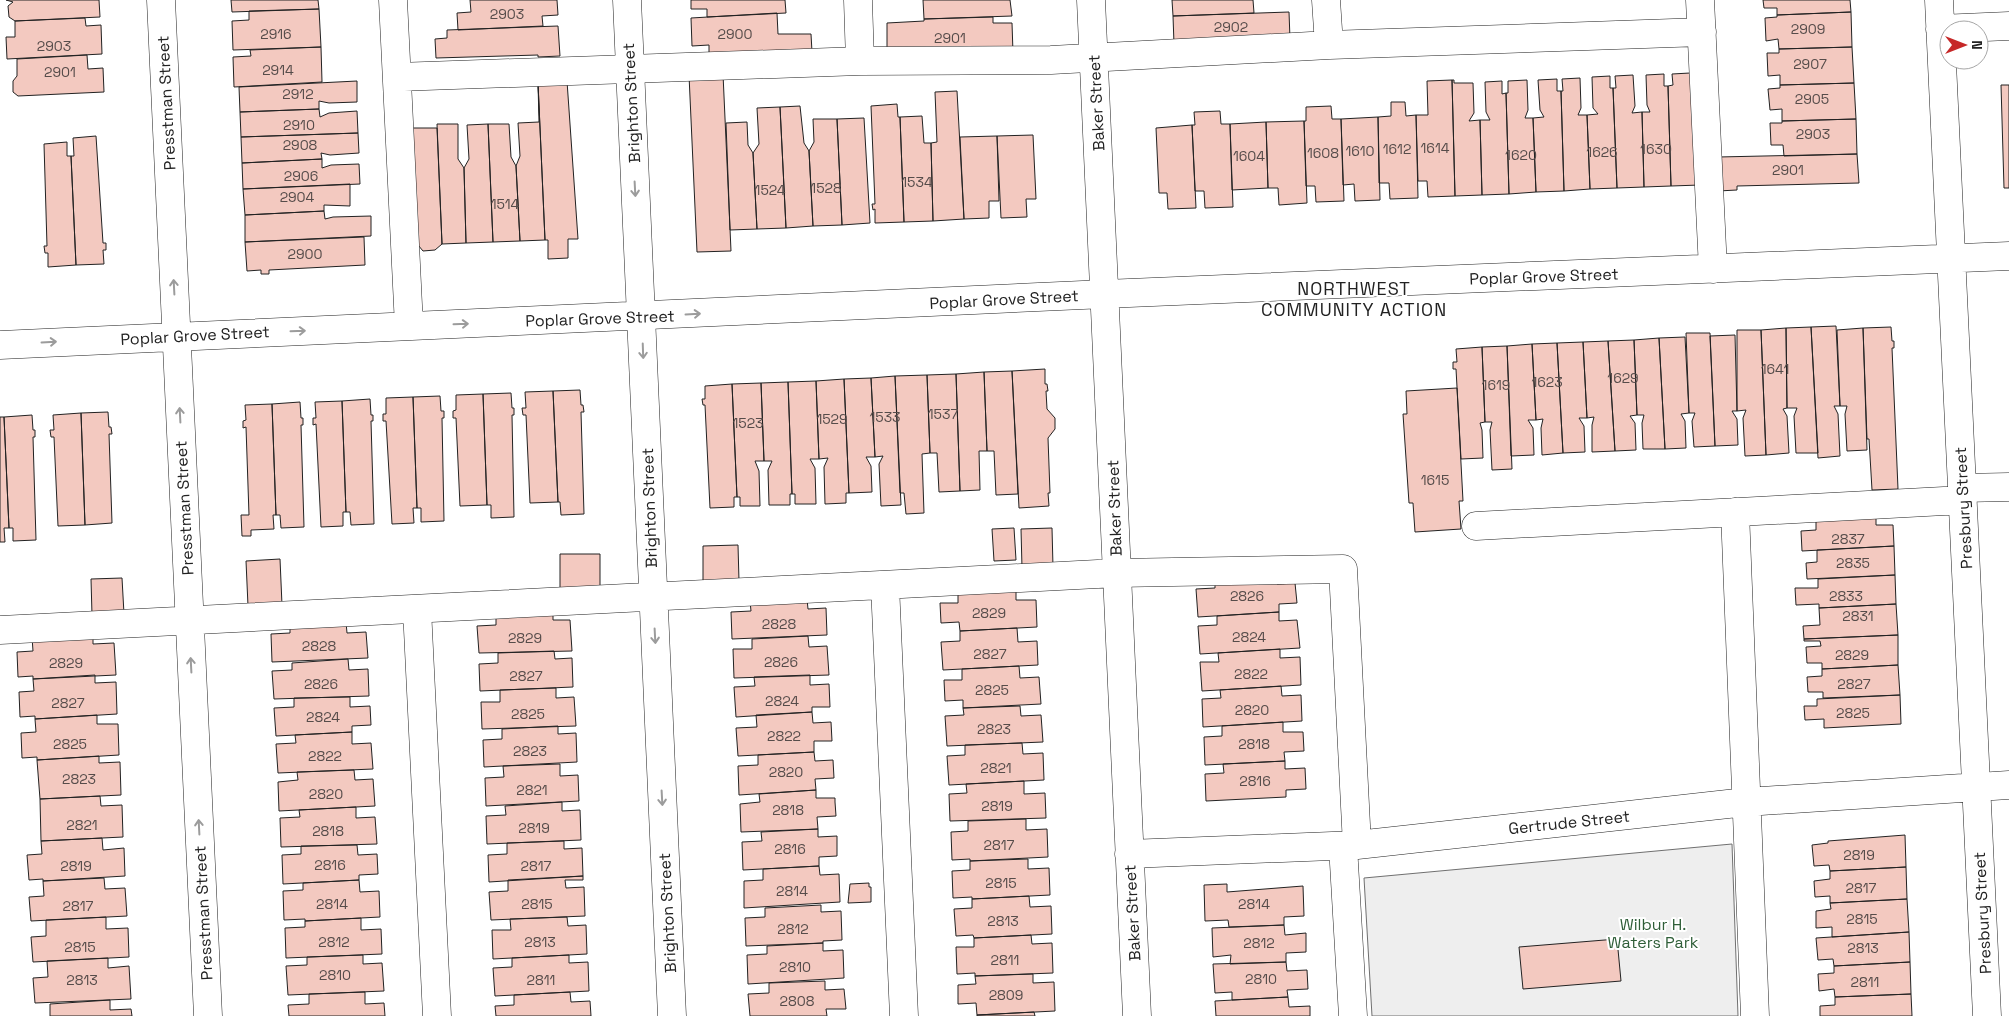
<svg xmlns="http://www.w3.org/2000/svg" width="2009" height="1016" font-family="'Space Grotesk',sans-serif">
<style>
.green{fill:#eee;stroke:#6f6f6f}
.building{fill:#f3c9c0;stroke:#222}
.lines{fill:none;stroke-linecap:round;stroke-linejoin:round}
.minor-casing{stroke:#222;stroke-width:29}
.minor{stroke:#fff;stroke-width:28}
.oneway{stroke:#9c9c9c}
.labels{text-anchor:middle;stroke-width:4;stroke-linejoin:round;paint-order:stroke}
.number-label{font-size:14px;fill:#564c4a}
.street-label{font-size:16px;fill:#222;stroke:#fff}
.park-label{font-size:16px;fill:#2f5e38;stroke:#fff}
.neighbourhood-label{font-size:18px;letter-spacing:1px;fill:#222;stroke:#fff}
</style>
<rect width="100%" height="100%" fill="#fff"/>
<path class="green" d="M1732 844 1738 1016H1372L1364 878Z"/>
<path class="building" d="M6 0H99L100 17 15 21 9 17 8 6 13 2Z
M231 0H318L319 9 232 12Z
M470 0H557L558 15 542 16 543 26 458 30 457 13 471 12Z
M691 0H785L786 13 707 17V9H691Z
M923 0H1010L1012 16 924 19Z
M1172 0H1253L1254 13 1173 16Z
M1763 0H1850L1851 12 1777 15V8H1764Z
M319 9 321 47 233 50 232 21 249 20V11Z
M1289 12 1290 39 1174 44 1173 16Z
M1851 12 1852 47 1779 49 1778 39 1766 41 1765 18 1777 17V15Z
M777 13 778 34H811L812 52 709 55V45L692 46 691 18Z
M993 17V23H1012L1013 53 887 56V23L924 21V19Z
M85 18 86 26 101 25 102 54 7 59 6 37H15V21Z
M558 26 560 56 538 57V55L436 58 435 39 447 38V30Z
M321 47 322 82 234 87 233 57 251 56 250 50Z
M1852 47 1854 83 1780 85V75L1768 76 1767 53H1779V49Z
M87 55 88 69 103 68 104 92 18 96 13 92V81L17 76V59Z
M1690 73 1700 185 1671 186 1668 86 1673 85 1672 74Z
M723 74 731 251 697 252 689 75Z
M1664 74V86H1668L1671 186 1644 187 1642 112H1650L1647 105 1646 75Z
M1633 75 1635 106 1632 113 1642 112 1644 187 1617 188 1613 88H1616L1615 76Z
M1610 76V88H1613L1617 188 1590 189 1587 115 1598 114 1593 108 1592 77Z
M1580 78 1581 108 1578 115H1587L1590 189 1564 191 1561 91H1563L1562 79Z
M1557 79V91H1561L1564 191 1536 192 1533 118 1544 117 1540 110 1538 80Z
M1452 80 1455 196 1428 197 1427 181H1418L1416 115H1428L1427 81Z
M1452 80H1454V83H1473L1474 113 1469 121 1480 120 1482 195 1455 196Z
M1527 80 1528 110 1525 118H1533L1536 192 1509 194 1506 93H1508V81Z
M357 81V102L329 103 319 101V109L240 112 239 87Z
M567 81 578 239H568V258L548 259V240H545L538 83Z
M1502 81V94L1506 93 1509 194 1482 195 1480 120H1490L1486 112 1485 82Z
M538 83 545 240 520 241 516 166 520 156 518 123 539 122Z
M1854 83 1856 119 1782 121V109L1770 110 1768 89 1780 88V85Z
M2001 85H2009V188H2004Z
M957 91 964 219 933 221 931 143 937 142 935 92Z
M1391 102H1405L1406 116 1416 115 1418 198 1390 199 1389 183H1379L1378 117 1391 116Z
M897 104 898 117H900L904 222 875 223V209L873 210 872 204H875L871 106Z
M800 106 804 143 809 151 813 226 786 228 780 107Z
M1331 106 1332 119H1341L1344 201 1316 202 1315 186H1306L1304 121H1306V107Z
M780 107 786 228 757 229 753 153 759 144 757 108Z
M319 109 320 117 329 113 357 111 358 133 241 137 240 112Z
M1220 111 1221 124H1230L1233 207 1205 208 1204 191H1195L1192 125H1195L1194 112Z
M922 116 924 143H931L933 221 904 222 900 117Z
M1378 117 1380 200 1355 201 1354 184 1343 185 1341 119Z
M864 118 870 223 842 225 837 119Z
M813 119H837L842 225 813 226 809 151 814 142Z
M1856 119 1857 154 1784 156 1783 145H1771L1770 123H1782V121Z
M1304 121 1307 203 1279 205 1278 188H1268L1266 122Z
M747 122 748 145 753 153 757 229 730 230 726 123Z
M1266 122 1268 188 1232 190 1230 124Z
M437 124H458V159L464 168 466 243 442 244Z
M488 124H509L511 157 516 166 520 241 493 242Z
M488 124 493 242 466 243 464 168 469 159 467 125Z
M1192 125 1196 208 1168 209 1167 193H1159L1156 128Z
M411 128H437L442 244 435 250 423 251 418 245Z
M358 133 359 153 330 155 321 153 322 159 242 163 241 137Z
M1033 135 1036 199H1026L1027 217 1001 218 997 136Z
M96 136 103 243H106V250H103L104 264 76 265 71 156H74L73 138Z
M997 136 999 201H989V218L964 219 960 137Z
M67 142V156H71L76 265 48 267V253H45L44 246H47L44 144Z
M1857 154 1859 183 1737 186V190L1718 191V157Z
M322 159V168L331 165 359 164 360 184 243 189 242 163Z
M350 184V206L324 205V211L245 215 243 189Z
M324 211 325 219 333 217 371 216V236L245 242V215Z
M364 237 365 265 269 270V274H261V270L247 271 245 242Z
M1836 326 1840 406H1834L1838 414 1840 456 1818 458 1811 327Z
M1811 327 1818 453H1796L1794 416 1797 408H1787L1786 328Z
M1891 327 1892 341H1894V348H1892L1898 489 1872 490 1869 439H1867L1863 328Z
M1786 328 1787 408 1783 409 1787 416 1789 453 1766 455 1761 330Z
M1863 328 1867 450 1847 451 1845 414 1847 406H1840L1837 330Z
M1737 330H1761L1766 455 1745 456 1743 418 1746 410 1737 411Z
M1686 333H1710L1715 446 1694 447 1692 421 1695 413H1689Z
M1735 335 1737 411H1732L1737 419 1738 445 1715 446 1710 336Z
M1685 337 1689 413 1681 414 1685 421 1686 448 1665 449 1659 338Z
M1659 338 1665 449H1643L1642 423 1644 415H1637L1634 340Z
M1634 340 1637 415 1630 416 1635 423 1636 450 1615 451 1608 341Z
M1608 341 1615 451 1592 452V425L1594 417 1587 418 1583 342Z
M1583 342 1587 418H1579L1584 426 1585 452 1563 453 1557 343Z
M1557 343 1563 453 1542 455 1541 428 1543 419 1536 420 1532 344Z
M1532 344 1536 420H1528L1533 428 1534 455 1511 456 1507 346Z
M1507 346 1512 469 1492 470 1490 430 1492 422H1485L1482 347Z
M1482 347 1485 422 1480 423 1482 430 1483 458 1461 459 1456 369H1453V362H1457L1456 349Z
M1045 369V384H1047L1048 391H1046L1047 409 1055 418V429L1048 438 1050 493H1048L1049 506 1019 508 1012 371Z
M1012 371 1018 494 996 495 994 451H987L984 372Z
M984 372 987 451H979L980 490 960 491 956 374Z
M956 374 960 491 939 492 937 453H930L927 375Z
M927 375 930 453 922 454 924 513 906 514 904 493H900L895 376Z
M895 376 901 505 881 506 879 464 883 456 875 457 871 378Z
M871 378 875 457H866L871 466 872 492 849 493 844 379Z
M844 379 849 493H846V503L825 504 824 467 828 458 819 459 816 381Z
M816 381 819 459H810L815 468 816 504H795V494H792L788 382Z
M788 382 792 494H790V505H769L768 470 772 461H764L761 383Z
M761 383 764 461H755L759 471 760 506H740V497H737L732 384Z
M732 384 737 497H734V507L710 508 705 405H703L702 399H705V386Z
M1457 388 1463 501H1459L1461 529 1415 532 1413 503H1409L1403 414H1407L1406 391Z
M580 390 581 405H583L584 412H581L584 514 561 515 560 502H558L553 391Z
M553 391 558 502 530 503 526 415H523L522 408H526L525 392Z
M511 393 512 408H514V415H512L514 517 491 518V505H487L483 394Z
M483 394 487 505 460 506 456 418H453V411L456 410V395Z
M440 396 441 411H444V418H442L444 521 421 522V508H417L413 397Z
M413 397 417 508H413L414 523 392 524 386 421H383V414H386V398Z
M370 399 371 415H373V421H371L374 524 351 525 350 512H346L342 401Z
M342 401 346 512H343V526L321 527 316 424 313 425V418H316L315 402Z
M300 402 301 418H303V425H301L304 527 281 528 280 515H276L272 404Z
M272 404 276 515H273L274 529 251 530V536H242L241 515H249L246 427 243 428V421L246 420 245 405Z
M108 412 109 427H111L112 434H109L112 523 85 525 81 413Z
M81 413 85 525 58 526 54 437H51L50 430H54L53 415Z
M32 415 33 430H35V437H33L36 540 13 541V528H9L4 417Z
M0 417H4L9 528H4L5 542H0Z
M1876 518V525H1893L1894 546 1802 551 1801 531 1816 530V521Z
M1014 528 1016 560 994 561 992 529Z
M1052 528 1053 567 1022 568 1021 529Z
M738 545 739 581 703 582V546Z
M1894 546 1895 575 1807 579 1806 563 1817 562V550Z
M560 554H600V590H560Z
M280 559 282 605 248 606 246 561Z
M1277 575V584L1295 583 1297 603 1279 604V612L1198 617 1196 589 1215 588V578Z
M1895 575 1896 604 1819 608V604L1796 605 1795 588H1818V579Z
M122 578 124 614 92 615 91 579Z
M1016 589V600H1036L1037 627 960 631 959 622 941 623 940 603H958V592Z
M807 599 808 609 826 608 827 635 732 639 731 612 751 611 750 601Z
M1896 604 1898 635 1804 639 1803 626 1820 625 1819 608Z
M553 611V620H570L572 651 479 653 477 626 496 625V614Z
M1279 612V621L1297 620 1300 648 1200 654 1198 626 1217 625V616Z
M346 622 347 633 366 632 368 658 272 662 271 634 290 633V625Z
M1017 628 1018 642 1037 641 1038 665 943 670 941 642 960 641V631Z
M93 635V644L114 643 116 675 33 679V676L18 677 17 652 33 651 32 637Z
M1898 635V665L1822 669V663H1807L1806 647 1821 646 1820 641H1804V639Z
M808 636 809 647 827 646 829 675 734 678 733 649H752V639Z
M1280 649V658L1300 657 1301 685 1202 691 1200 662H1219L1218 653Z
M554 651 555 659 572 658 573 687 480 691 479 664 498 663V653Z
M348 659 349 670 368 669 369 696 274 699 272 671 292 670V663Z
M1898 665 1900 695 1823 698V692H1808L1807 677 1822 676V669Z
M1019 666 1020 678 1039 677 1041 704 963 708V700L945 701 944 680H962V669Z
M95 675V683L116 682 117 714 35 719V716L20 717 19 692 34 691 33 679Z
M810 675V685L829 684 830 707H812V712L736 717 734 687 755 686 754 677Z
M1281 686 1282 696 1301 695 1302 721 1203 727 1202 699 1221 698 1220 690Z
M556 688V698L574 697 576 726 482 729 481 702H500V690Z
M1900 695 1901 724 1824 728V719L1805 720 1804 706H1817V699Z
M350 697V707L370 706 371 725 352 726V732L276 736 274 708 294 707V698Z
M1020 706 1021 716 1041 715 1043 742 947 746 945 716 964 715 963 708Z
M812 712 813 723 831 722 832 741H814V752L738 756 736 728 757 727 756 715Z
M97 715V724H118L119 755 37 760V757L22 758 21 733 36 732 35 719Z
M1283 722V732H1303L1304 751 1284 752 1285 761 1205 765 1204 737 1222 736V726Z
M558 726V734L576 733 577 762 484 767 483 740 502 739V729Z
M352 732V744L371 743 373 769 278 773 276 744 296 743 295 735Z
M1022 743 1023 754 1043 753 1044 780 949 785 947 756 965 755V745Z
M814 752 815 761 833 760 834 778 815 779 816 790 739 795 738 766 758 765V755Z
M99 756V763L120 762 121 795 40 799 37 760Z
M1285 761V769L1305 768 1306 789 1286 790V797L1206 801 1205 774 1224 773 1223 764Z
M560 764V776L578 775 579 801 486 806 485 778 504 777 503 766Z
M354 770 355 780 373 779 375 806 279 811 278 782 298 780 297 772Z
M1024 781V794L1045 793 1046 818 950 821 949 794 967 793 966 784Z
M816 790V798H835V802L836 816 817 817 818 829 741 832 740 804 760 802 759 794Z
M100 796 101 806 122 805 123 837 41 841 40 799Z
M562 802V811L580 810 581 840 487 844 486 816 506 815 505 806Z
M356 807V818L375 817 377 844 281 847 280 818 300 817 299 810Z
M1026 819V830L1047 829 1048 857 970 861V859L952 860 951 832 968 831V821Z
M818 829V837L837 836V856L819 857V866L743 870 742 842 762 841 761 832Z
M1905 835 1906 867 1830 871 1829 865 1814 866 1812 845 1828 843V841Z
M102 838 103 850 124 848 125 876 43 881V879L29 880 27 855 42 854 41 841Z
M564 841V849L582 848 583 876 489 882 488 855 507 854V843Z
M357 845 358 855 377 854 378 874 359 875V880L283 884 282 855 301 854V846Z
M1028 859V869L1049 868 1050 895 972 899V897L953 898 952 871 970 870V861Z
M819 866 820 875 839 874 840 902 744 908V881L763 880V869Z
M1906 867 1907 899 1830 903V896L1815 897 1814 881 1830 879V871Z
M583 876V880H565L566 888 584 887 585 916 491 920 489 892 508 891V880Z
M104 878 105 889 125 888 127 916 31 921 29 897 44 896 43 881Z
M359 880 360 892 379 891 380 917 305 921V919L284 920 283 891 303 890V883Z
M869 883V887H871V902L848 903 850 884Z
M1227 884V892L1303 886 1304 916 1284 917V925L1229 927 1228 920 1205 921 1204 885Z
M1029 896 1030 907 1051 906 1052 934 974 938 973 935 956 936 954 909 972 908V899Z
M1907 899 1909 932 1832 937V927L1816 928V911L1831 909 1830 903Z
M821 905V912L841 911 842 940 823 941V943L746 946 745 918 765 917V908Z
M106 917V929L128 928 129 957 33 962 31 937 46 936V920Z
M567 917 568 926 586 925 587 954 493 959 492 930H511L510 919Z
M361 918V930L381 929 382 954 286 958 285 928 305 927V921Z
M1284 925 1285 935 1306 933V952L1286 953V962L1230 964 1231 955 1213 957 1212 928Z
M1909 932 1910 962 1834 966 1833 959 1818 960 1816 938Z
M1031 935 1032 944 1052 943 1053 973 975 976V973L957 974 956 947H974V938Z
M1617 939 1621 981 1523 989 1519 947Z
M823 943V951L843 950 844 978 748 984 747 955 767 954V946Z
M363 955V964L382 963 384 991 288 995 286 966 307 965V957Z
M569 955V963L588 962 589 991 495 996 493 968 512 967V958Z
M108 958V968L129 966 131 999 35 1003 33 978 48 977 47 961Z
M1286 962 1287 971 1307 970 1308 989 1287 990 1288 997 1232 1000V992L1215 993 1213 964Z
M1910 962 1911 994 1835 997 1834 989 1819 991 1818 974 1834 973V966Z
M1033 974V983L1054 982 1055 1011 977 1015 976 1003 958 1004V985L976 984 975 976Z
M825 981V990L844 989 846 1009H826L827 1016H750L748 994 769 993V983Z
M365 992V1004L384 1003 385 1016H289L288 1005 309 1004V994Z
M570 992 571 1002 590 1001 591 1016H496L495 1006 514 1005V995Z
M1911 994 1912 1016H1820V1006L1835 1005V997Z
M1288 997 1289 1007 1310 1006V1016H1216L1215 1001Z
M110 1000V1010L131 1009 132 1016H50V1004Z
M1034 1012 1035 1016H977V1015Z"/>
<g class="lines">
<g class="minor-casing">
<path id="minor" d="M161 0 208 1016
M393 0 409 326
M627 0 672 1016
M858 0 860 61
M1091 0 1137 1016
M1326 0 1329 45
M1700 0 1713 269
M1939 0 1987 1016
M1940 29 2009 26
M397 77 860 61 1051 60 1329 45 1702 32
M0 345 1105 294 2009 256
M1962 488 2009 487
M1735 512 1755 1016
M1476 526 1963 500
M885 585 904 1016
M417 609 437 1016
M0 630 1117 573 1343 569 1357 845
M1343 846 1353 1016
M1129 854 1357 845 1746 802 2009 785"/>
</g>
<use href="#minor" class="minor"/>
</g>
<defs><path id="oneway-shaft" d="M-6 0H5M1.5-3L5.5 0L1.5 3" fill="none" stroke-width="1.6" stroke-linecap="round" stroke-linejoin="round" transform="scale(1.25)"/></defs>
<g class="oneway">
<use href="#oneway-shaft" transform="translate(635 189) rotate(87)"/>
<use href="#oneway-shaft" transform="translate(174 287) rotate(-93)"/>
<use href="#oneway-shaft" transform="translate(693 314) rotate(-3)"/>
<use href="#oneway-shaft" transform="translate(461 324) rotate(-2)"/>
<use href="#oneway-shaft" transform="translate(298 331) rotate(-2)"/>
<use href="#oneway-shaft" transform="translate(49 342) rotate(-3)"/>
<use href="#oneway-shaft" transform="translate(643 351) rotate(88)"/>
<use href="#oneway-shaft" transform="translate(180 415) rotate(-93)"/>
<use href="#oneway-shaft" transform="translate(655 636) rotate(87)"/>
<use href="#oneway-shaft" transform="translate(191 665) rotate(-93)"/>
<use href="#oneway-shaft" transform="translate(662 798) rotate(87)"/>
<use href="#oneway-shaft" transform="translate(199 827) rotate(-93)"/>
</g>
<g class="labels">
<g class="number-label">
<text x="507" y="19">2903</text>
<text x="1231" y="32">2902</text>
<text x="1808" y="34">2909</text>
<text x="276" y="39">2916</text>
<text x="735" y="39">2900</text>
<text x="950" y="43">2901</text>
<text x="54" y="51">2903</text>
<text x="1810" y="69">2907</text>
<text x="278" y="75">2914</text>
<text x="60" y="77">2901</text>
<text x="298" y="99">2912</text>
<text x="1812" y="104">2905</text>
<text x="299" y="130">2910</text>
<text x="1813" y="139">2903</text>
<text x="300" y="150">2908</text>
<text x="1435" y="153">1614</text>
<text x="1397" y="154">1612</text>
<text x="1656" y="154">1630</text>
<text x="1360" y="156">1610</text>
<text x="1602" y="157">1626</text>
<text x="1323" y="158">1608</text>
<text x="1521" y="160">1620</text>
<text x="1249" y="161">1604</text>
<text x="1788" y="175">2901</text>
<text x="301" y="181">2906</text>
<text x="917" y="187">1534</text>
<text x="826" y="193">1528</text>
<text x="770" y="195">1524</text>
<text x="297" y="202">2904</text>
<text x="505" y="209">1514</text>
<text x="305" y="259">2900</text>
<text x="1775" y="374">1641</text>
<text x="1623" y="383">1629</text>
<text x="1547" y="387">1623</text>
<text x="1496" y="390">1619</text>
<text x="943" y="419">1537</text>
<text x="885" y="422">1533</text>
<text x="832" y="424">1529</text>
<text x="748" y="428">1523</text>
<text x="1435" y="485">1615</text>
<text x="1848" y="544">2837</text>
<text x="1853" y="568">2835</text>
<text x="1247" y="601">2826</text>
<text x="1846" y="601">2833</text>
<text x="989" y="618">2829</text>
<text x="1858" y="621">2831</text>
<text x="779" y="629">2828</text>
<text x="1249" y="642">2824</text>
<text x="525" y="643">2829</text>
<text x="319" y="651">2828</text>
<text x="990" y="659">2827</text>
<text x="1852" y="660">2829</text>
<text x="781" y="667">2826</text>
<text x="66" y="668">2829</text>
<text x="1251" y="679">2822</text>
<text x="526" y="681">2827</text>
<text x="321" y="689">2826</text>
<text x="1854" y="689">2827</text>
<text x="992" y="695">2825</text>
<text x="782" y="706">2824</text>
<text x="68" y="708">2827</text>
<text x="1252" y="715">2820</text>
<text x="1853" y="718">2825</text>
<text x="528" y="719">2825</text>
<text x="323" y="722">2824</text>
<text x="994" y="734">2823</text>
<text x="784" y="741">2822</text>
<text x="70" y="749">2825</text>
<text x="1254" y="749">2818</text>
<text x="530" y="756">2823</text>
<text x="325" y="761">2822</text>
<text x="996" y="773">2821</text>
<text x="786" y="777">2820</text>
<text x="79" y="784">2823</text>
<text x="1255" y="786">2816</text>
<text x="532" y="795">2821</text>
<text x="326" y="799">2820</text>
<text x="997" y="811">2819</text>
<text x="788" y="815">2818</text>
<text x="82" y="830">2821</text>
<text x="534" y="833">2819</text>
<text x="328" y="836">2818</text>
<text x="999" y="850">2817</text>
<text x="790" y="854">2816</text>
<text x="1859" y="860">2819</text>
<text x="330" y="870">2816</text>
<text x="76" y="871">2819</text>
<text x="536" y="871">2817</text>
<text x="1001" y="888">2815</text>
<text x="1861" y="893">2817</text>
<text x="792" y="896">2814</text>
<text x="332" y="909">2814</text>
<text x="537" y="909">2815</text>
<text x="1254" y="909">2814</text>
<text x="78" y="911">2817</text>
<text x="1862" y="924">2815</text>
<text x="1003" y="926">2813</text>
<text x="793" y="934">2812</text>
<text x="334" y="947">2812</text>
<text x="540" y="947">2813</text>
<text x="1259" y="948">2812</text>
<text x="80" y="952">2815</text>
<text x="1863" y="953">2813</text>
<text x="1005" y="965">2811</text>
<text x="795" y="972">2810</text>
<text x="335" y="980">2810</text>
<text x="1261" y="984">2810</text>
<text x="82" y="985">2813</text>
<text x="541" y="985">2811</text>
<text x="1865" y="987">2811</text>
<text x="1006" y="1000">2809</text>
<text x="797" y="1006">2808</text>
</g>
<g class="street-label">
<text transform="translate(166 103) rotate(-93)" y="6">Presstman Street</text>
<text transform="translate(631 103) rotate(-93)" y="6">Brighton Street</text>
<text transform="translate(1096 103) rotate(-93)" y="6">Baker Street</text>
<text transform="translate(1544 276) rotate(-2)" y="6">Poplar Grove Street</text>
<text transform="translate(1004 299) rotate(-3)" y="6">Poplar Grove Street</text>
<text transform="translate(600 318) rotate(-2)" y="6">Poplar Grove Street</text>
<text transform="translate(195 335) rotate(-3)" y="6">Poplar Grove Street</text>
<text transform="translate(184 508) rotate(-93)" y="6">Presstman Street</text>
<text transform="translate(649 508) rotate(-92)" y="6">Brighton Street</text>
<text transform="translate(1114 508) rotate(-92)" y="6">Baker Street</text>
<text transform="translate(1963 508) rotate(-93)" y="6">Presbury Street</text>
<text transform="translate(1569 822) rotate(-6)" y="6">Gertrude Street</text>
<text transform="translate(203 913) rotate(-93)" y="6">Presstman Street</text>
<text transform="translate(667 913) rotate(-93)" y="6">Brighton Street</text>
<text transform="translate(1132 913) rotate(-93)" y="6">Baker Street</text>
<text transform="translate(1982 913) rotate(-93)" y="6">Presbury Street</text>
</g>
<g class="park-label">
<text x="1653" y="930">Wilbur H.<tspan x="1653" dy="18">Waters Park</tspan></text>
</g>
<g class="neighbourhood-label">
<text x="1354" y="295">NORTHWEST<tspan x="1354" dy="21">COMMUNITY ACTION</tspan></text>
</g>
</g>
<g transform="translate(1964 45) rotate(90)"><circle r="24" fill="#ffffff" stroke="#a7a7a7"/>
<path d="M0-4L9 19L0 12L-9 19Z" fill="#c62828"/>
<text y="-8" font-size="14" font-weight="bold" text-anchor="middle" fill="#222222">N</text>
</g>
</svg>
